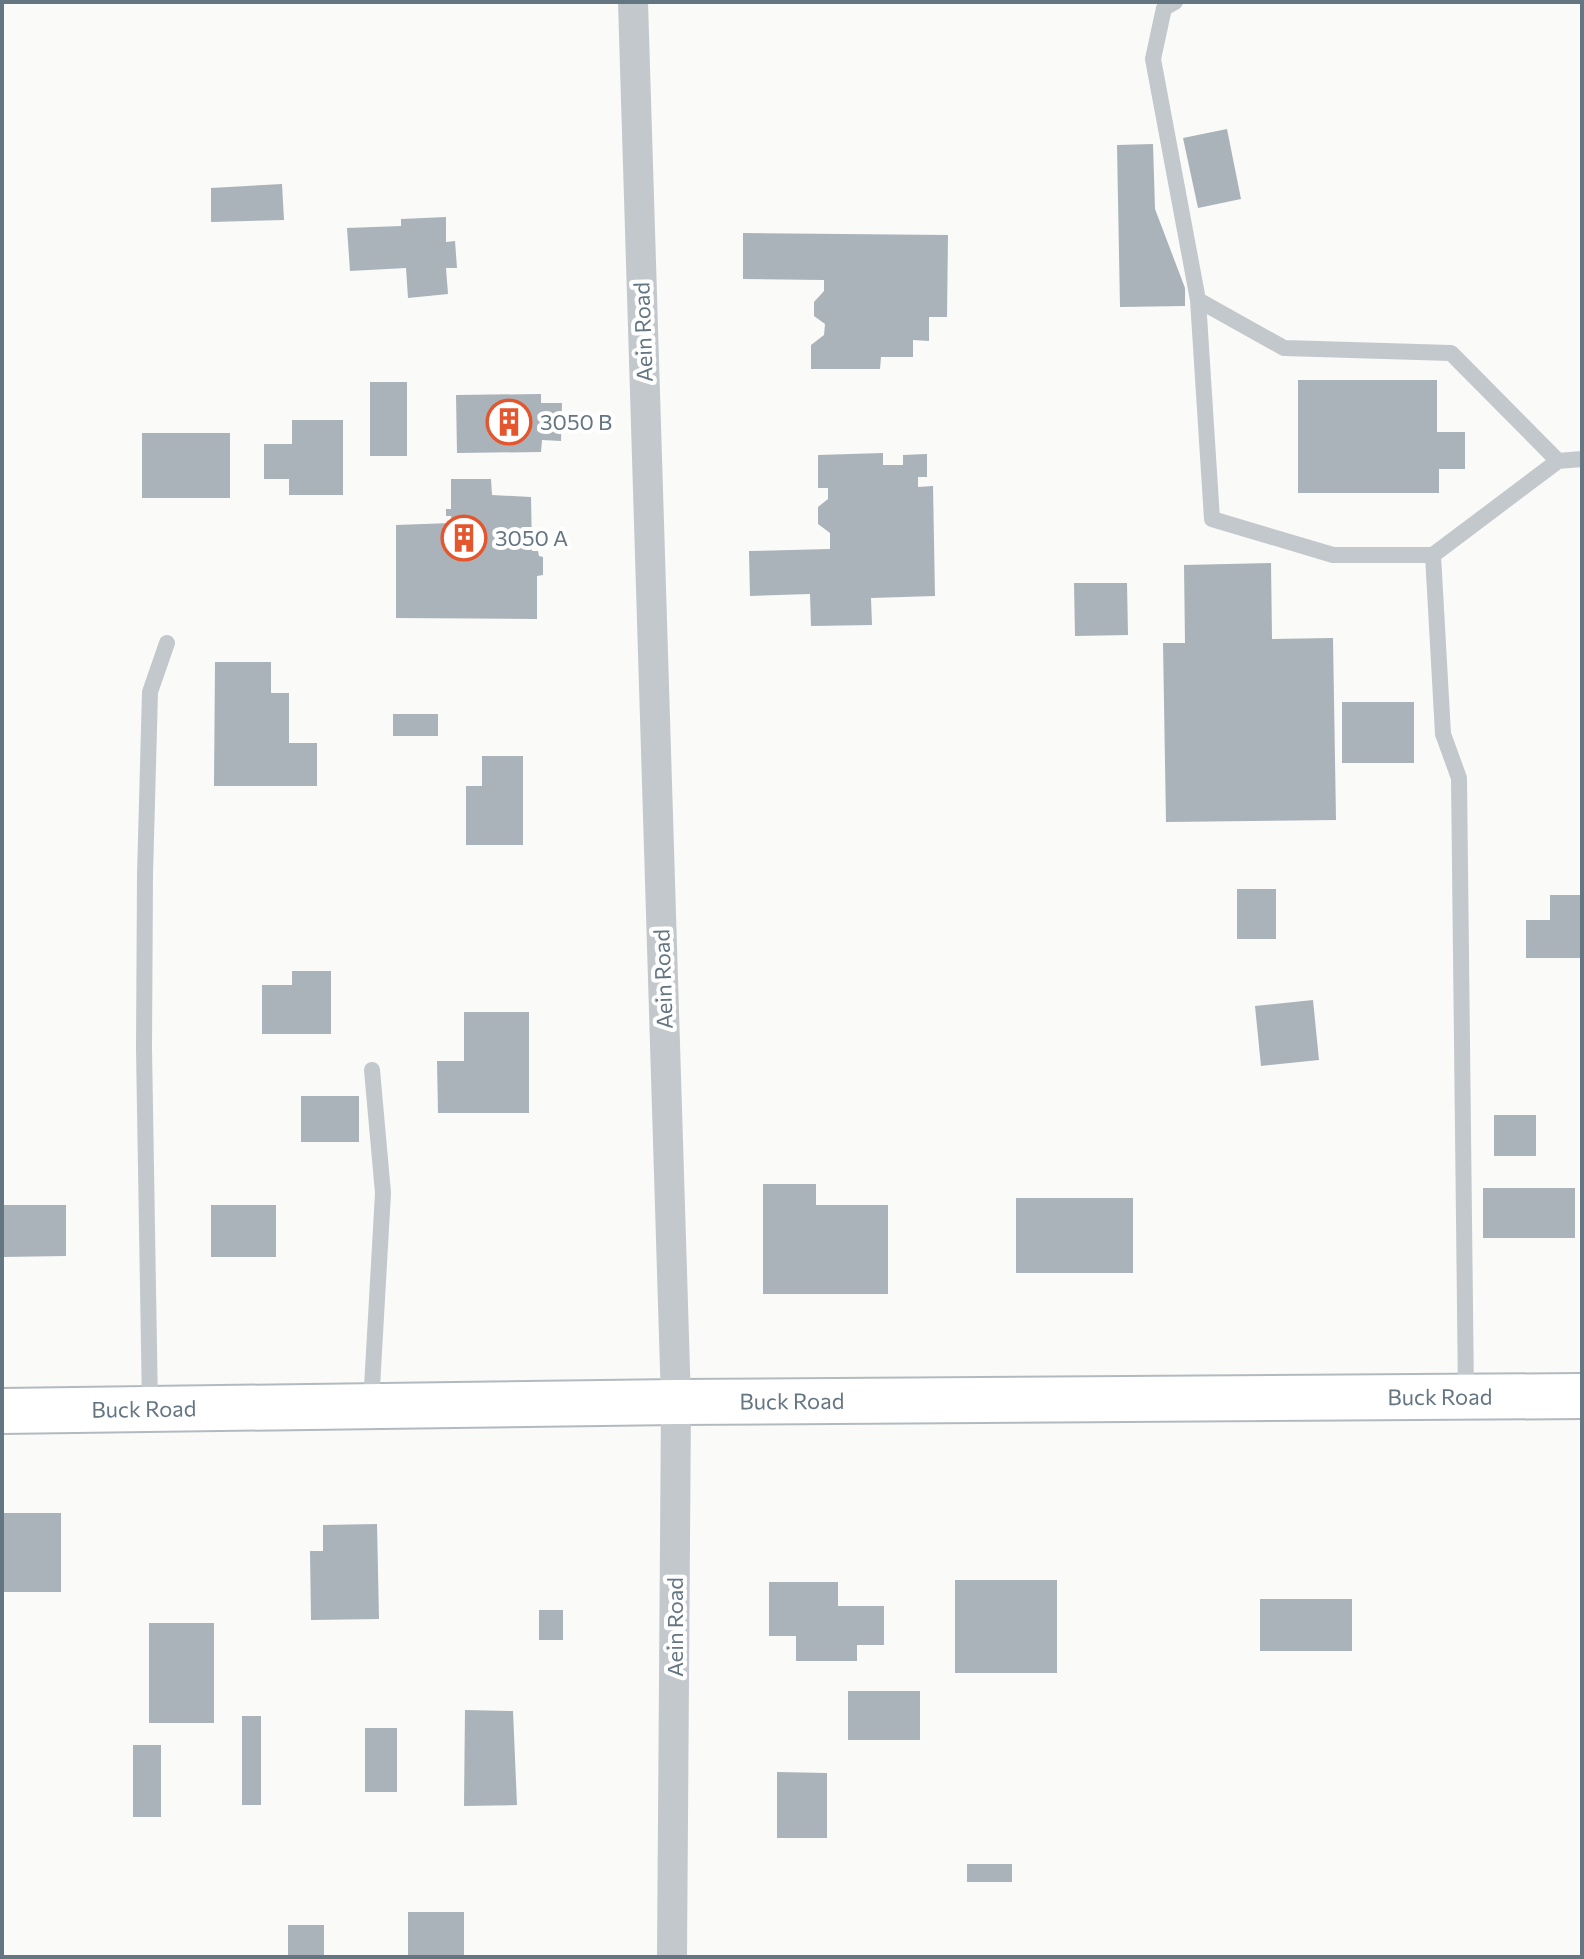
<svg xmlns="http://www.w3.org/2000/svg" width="1584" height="1959" font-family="Commissioner,sans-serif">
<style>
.building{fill:#aab3b9}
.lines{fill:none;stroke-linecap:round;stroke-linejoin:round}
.secondary-casing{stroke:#b3babf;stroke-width:48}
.lane{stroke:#c3c8cc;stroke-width:16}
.street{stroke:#c3c8cc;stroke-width:30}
.secondary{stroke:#fff;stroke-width:44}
.labels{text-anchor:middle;stroke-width:8;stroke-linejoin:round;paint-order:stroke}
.street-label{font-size:22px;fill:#657683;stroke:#fff}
.poi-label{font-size:22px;fill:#657683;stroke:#fff;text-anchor:start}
</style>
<rect width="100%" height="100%" fill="#fafaf8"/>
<path class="building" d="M1227 129 1241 199 1198 208 1183 138Z
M1153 144 1155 209 1185 288V306L1120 307 1117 145Z
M282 184 284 220 211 222V188Z
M446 217V242L455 241 457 268H446L448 294 408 298 406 268 350 271 347 228 401 226V219Z
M743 233 948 235 947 317H929V341L913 340V357H881L880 369H811V345L824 335 825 324 814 316V302L824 291V280L743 279Z
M1298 380H1437V432H1465V469H1439V493H1298Z
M370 382H407V456H370Z
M541 394V403H562L561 441 542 440 541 452 457 453 456 395Z
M292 420H343V495H289V479H264V444H292Z
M142 433H230V498H142Z
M883 453V465H903V455L927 454V477H918V487L933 486 935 596 871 598 872 625 811 626 810 594 750 596 749 551 830 549V533L818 524V507L828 499V488H818V455Z
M451 479H491L492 495 531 497 532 551H538L539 556 543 557V575L537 576V619L396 618V525L452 523 451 516H446V509H451Z
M1271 563 1272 639 1333 638 1336 820 1166 822 1163 643H1185L1184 565Z
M1074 583H1127L1128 635 1075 636Z
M215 662H271V693H289V743H317V786H214Z
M1342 702H1414V763H1342Z
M393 714H438V736H393Z
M482 756H523V845H466V786H482Z
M1237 889H1276V939H1237Z
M1550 895H1582L1581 958H1526V920H1550Z
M292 971H331V1034H262V985H292Z
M1313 1000 1319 1060 1261 1066 1255 1006Z
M464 1012H529V1113H438L437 1061H464Z
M301 1096H359V1142H301Z
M1494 1115H1536V1156H1494Z
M763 1184H816V1205H888V1294H763Z
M1483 1188H1575V1238H1483Z
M1016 1198H1133V1273H1016Z
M2 1205H66V1256L2 1257Z
M211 1205H276V1257H211Z
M2 1513H61V1592H2Z
M377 1524 379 1619 311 1620 310 1551H323V1525Z
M955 1580H1057V1673H955Z
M769 1582H838V1606H884V1645H857V1661H796V1636H769Z
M1260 1599H1352V1651H1260Z
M539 1610H563V1640H539Z
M149 1623H214V1723H149Z
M848 1691H920V1740H848Z
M465 1710 513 1711 517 1805 464 1806Z
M242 1716H261V1805H242Z
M365 1728H397V1792H365Z
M133 1745H161V1817H133Z
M777 1772 827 1773V1838H777Z
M967 1864H1012V1882H967Z
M408 1912H464V1957H408Z
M288 1925H324V1957H288Z"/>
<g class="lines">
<g class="secondary-casing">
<g id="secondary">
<path id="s1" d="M2 1411 676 1402 1582 1396"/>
</g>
</g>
<path class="lane" d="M1175 2 1164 8 1153 59 1198 300 1284 348 1451 353 1558 461 1582 459
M1198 300 1212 519 1333 555H1433L1558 461
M1433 555 1443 734 1459 778 1466 1395
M371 1405 383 1193 372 1070
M150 1407 144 1048 145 875 150 692 167 643"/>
<path class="street" d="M633 2 676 1402 672 1957"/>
<use href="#secondary" class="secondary"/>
</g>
<defs>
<g id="building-ring" transform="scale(2.3)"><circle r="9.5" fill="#fff" stroke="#e4572e" stroke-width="1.5"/><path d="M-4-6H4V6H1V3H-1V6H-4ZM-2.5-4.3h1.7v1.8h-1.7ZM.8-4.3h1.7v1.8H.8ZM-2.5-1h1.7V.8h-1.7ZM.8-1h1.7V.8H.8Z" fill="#e4572e"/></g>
</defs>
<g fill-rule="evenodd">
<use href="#building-ring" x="509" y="422"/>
<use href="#building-ring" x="464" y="538"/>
</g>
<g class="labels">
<g class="street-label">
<text transform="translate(643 332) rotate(-92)" y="8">Aein Road</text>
<text transform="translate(663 979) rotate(-92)" y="8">Aein Road</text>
<text dy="8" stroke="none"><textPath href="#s1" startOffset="1438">Buck Road</textPath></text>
<text dy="8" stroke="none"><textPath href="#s1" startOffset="790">Buck Road</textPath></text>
<text dy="8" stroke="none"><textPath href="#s1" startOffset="142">Buck Road</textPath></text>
<text transform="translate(675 1627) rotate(-90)" y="8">Aein Road</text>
</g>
<g class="poi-label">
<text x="540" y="430">3050 B</text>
<text x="495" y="546">3050 A</text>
</g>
</g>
<rect width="1584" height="1959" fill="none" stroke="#657683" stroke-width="8"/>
</svg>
